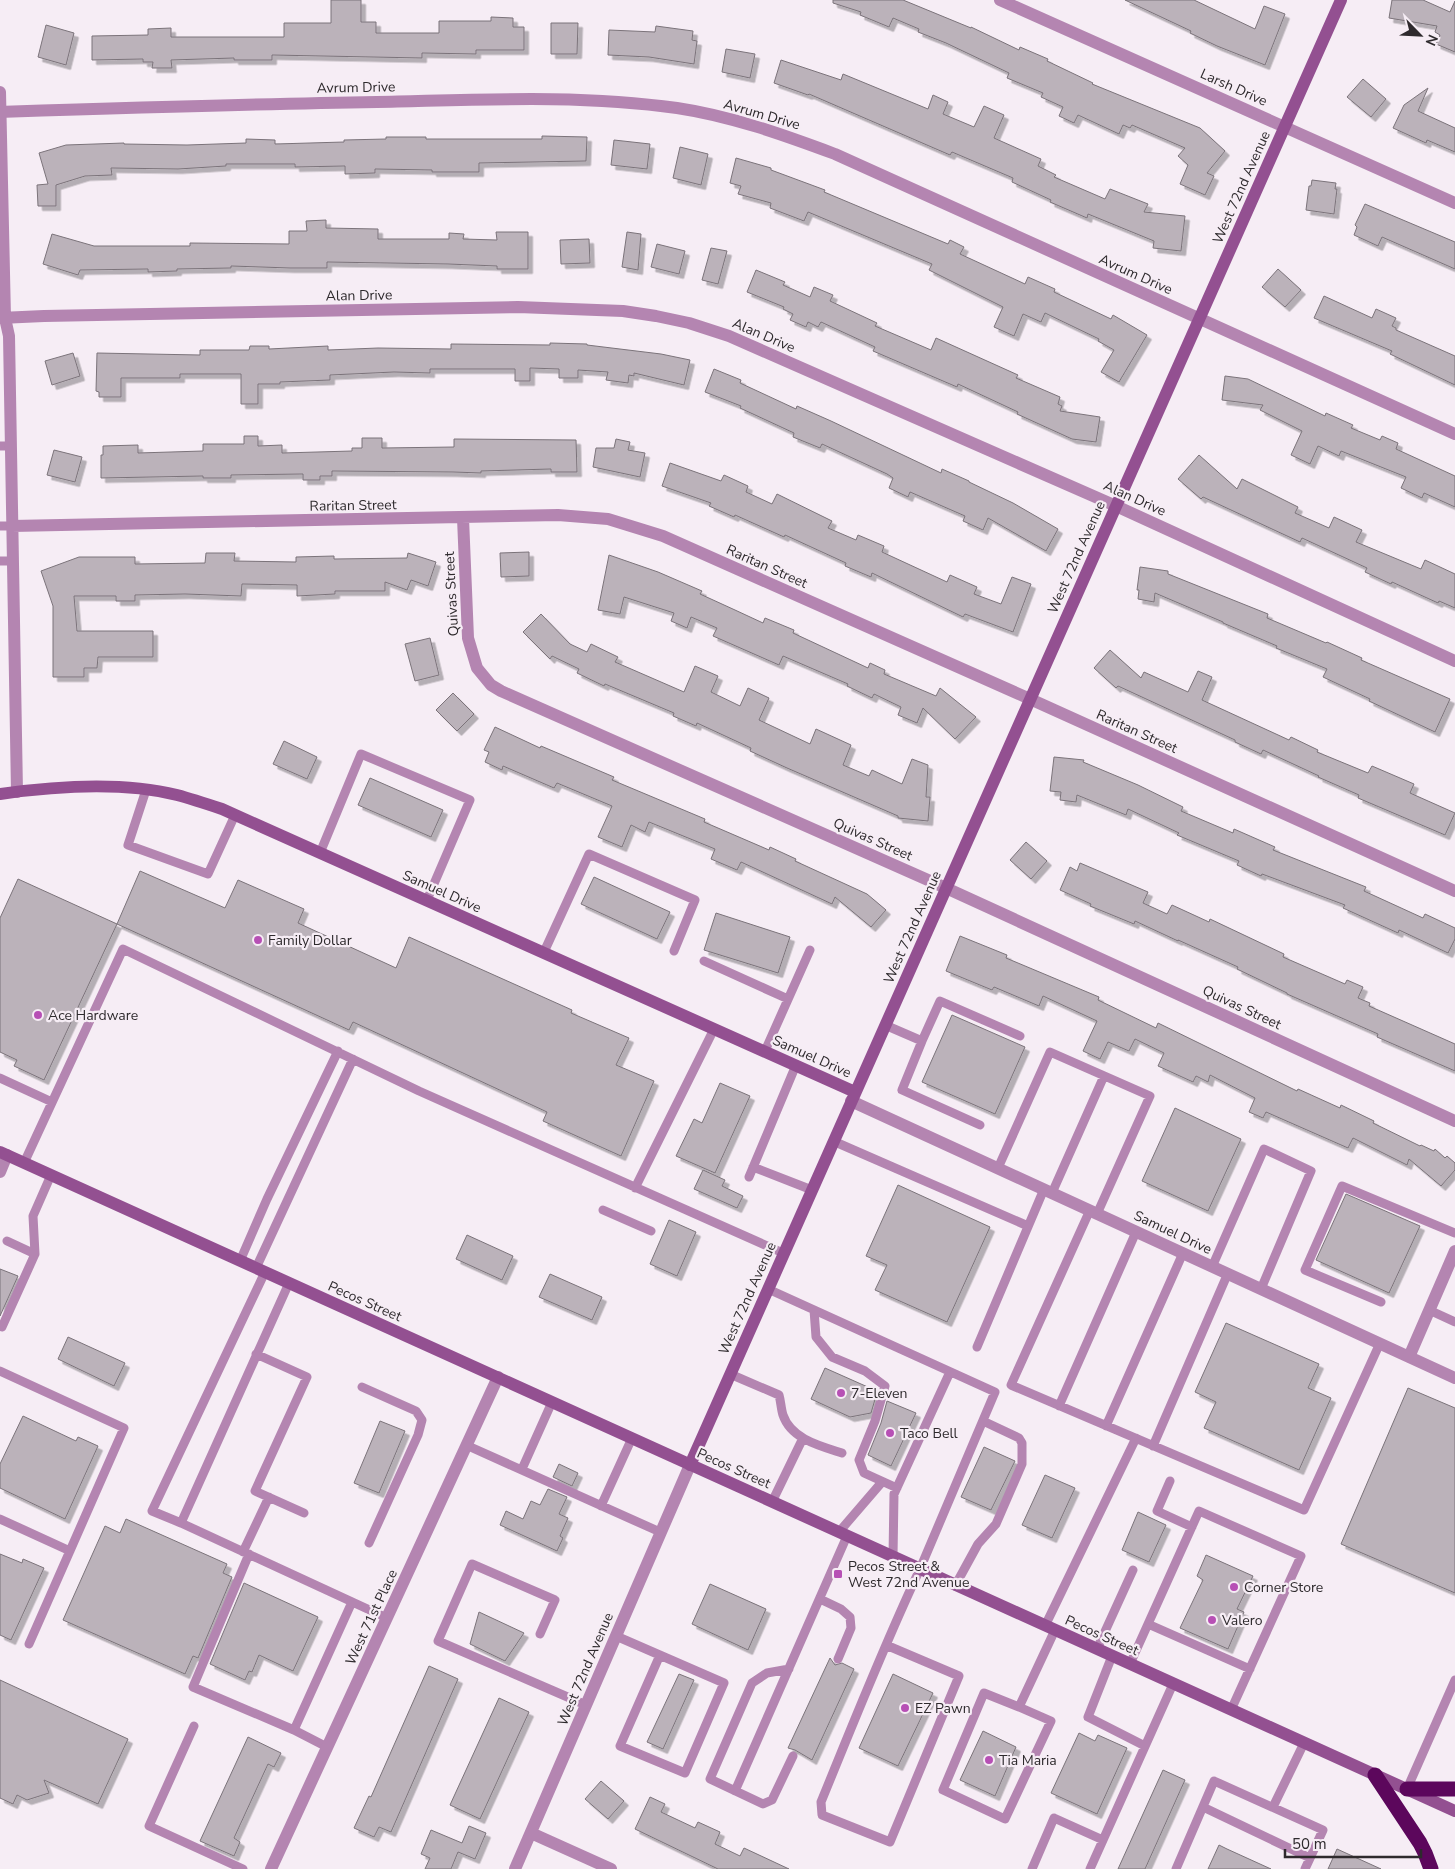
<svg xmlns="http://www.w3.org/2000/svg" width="1455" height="1869" font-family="'Nunito Sans',sans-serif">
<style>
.building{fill:#bbb2ba;stroke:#7b737a;filter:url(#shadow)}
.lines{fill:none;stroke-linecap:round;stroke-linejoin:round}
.lane{stroke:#b485b1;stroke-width:9}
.street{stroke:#b485b1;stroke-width:12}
.secondary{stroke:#935091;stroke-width:12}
.highway{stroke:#5c075c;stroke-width:15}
.poi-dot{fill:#b750b5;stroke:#f6edf5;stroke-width:2}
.labels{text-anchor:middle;stroke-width:4.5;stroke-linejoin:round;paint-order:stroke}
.street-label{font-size:14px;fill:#2e2a2d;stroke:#f6edf5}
.poi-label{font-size:14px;fill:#2e2a2d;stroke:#f6edf5;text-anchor:start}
</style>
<defs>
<filter id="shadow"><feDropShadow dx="4.5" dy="4.5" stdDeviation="0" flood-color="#0004"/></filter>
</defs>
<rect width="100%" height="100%" fill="#f6edf5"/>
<path class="building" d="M331 0H361V22H376V33H439V21H491V17L513 18V27H524V50H476V54L422 53V58L272 55V60H234V58L171 60 172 68H152L153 62H143V59L92 60V36L148 35V29L171 28V37H284V23H331Z
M833 0H903L971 28V27L1019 50 1020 47 1048 59 1047 61 1093 83 1092 84 1200 128 1225 151 1207 173 1214 176 1205 195 1180 184 1188 165 1178 156 1185 148 1132 125 1130 128 1123 125 1119 134 1078 115 1074 123 1059 116 1063 107 1041 97 1043 93 1007 78 1009 73 946 43 918 32 919 29 893 18 889 27 860 15 861 12 833 3Z
M1125 0H1194L1255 29 1264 6 1285 14 1265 65 1217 46 1190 33 1191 31Z
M1392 0H1423L1450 12 1455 1V52L1436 44 1440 35 1435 32 1437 26 1389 18Z
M551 23H578L577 54H551Z
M46 25 74 33 66 65 38 57Z
M656 26 693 31 692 40 697 41 694 64 649 57 608 55 609 30 655 32Z
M726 49 755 54 750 78 722 72Z
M781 60 841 80 843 74 928 109 933 95 948 102 943 114 974 127 984 106 1004 115 994 138 1041 159 1038 166 1056 175 1054 177 1105 199 1110 189 1148 204 1144 212 1185 216 1181 251 1153 248 1154 241 1088 214 1087 218 1050 202 1051 200 1012 182 1013 178 952 152 950 155 809 94 808 95 774 83Z
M1363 79 1386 99 1371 117 1347 97Z
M1428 88 1418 111 1455 128V152L1427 140 1426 143 1393 128 1404 105Z
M542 136 587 137 586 161 479 163V172H432V170L375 169V173L345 174V166L295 167V164H226V166L178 169 111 168 112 175 85 176 56 185V206H38L37 185 48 184 39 153 66 145 124 143V144L187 145 246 143V139L275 140V144L344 142V140L386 139V137H426V139H542Z
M614 140 650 144 647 169 611 165Z
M680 147 708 154 701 185 673 178Z
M736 158 771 168V170L825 190 824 192 948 244 950 240 964 247 960 254 1025 284 1028 277 1055 289 1054 292 1111 319 1113 315 1147 335 1119 382 1101 372 1114 350 1098 341 1099 339 1045 313 1041 322 1023 314 1014 336 994 327 1003 307 929 270 932 264 808 212 804 221 770 208 771 203 738 194 741 186 730 183Z
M1312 180 1336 183 1335 189H1337L1334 214 1306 210 1309 186H1311Z
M1365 204 1455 242V269L1382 237 1378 246 1354 235 1357 227 1355 225Z
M326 220V228L378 229V239H449V233L464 234 463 239 497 240 496 232H528V269H497V266L448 264 327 262V268H290L231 266V268L177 269V271L148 272V269L80 270 78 275 43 264 52 234 94 246H190V243L289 244V231H307L306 221Z
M627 232 641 234 638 270 622 267Z
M589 239 590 263 561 264 560 240Z
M657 244 685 251 679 274 651 267Z
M711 248 727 251 718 284 702 280Z
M1278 269 1301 290 1285 307 1262 287Z
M756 270 785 282 783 285 810 297 814 287 833 295 830 301 877 323 875 326 931 350 936 338 1018 375 1016 378 1060 397 1058 404 1062 406 1060 411 1100 417 1096 442 1072 439 1017 414 1018 412 958 384 957 387 873 351 875 347 821 322 818 327 808 322 806 327 790 320 793 314 783 309 784 307 747 292Z
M1324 296 1372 318 1376 309 1396 318 1392 326 1396 328V330L1455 356V385L1390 354 1392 351 1314 318Z
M550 343 587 344V345L661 354 690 360 684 385 634 373V376L629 375 628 383 606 380 608 372 578 370V378H559V369L530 368V381H515V369H430V373L394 372 330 375V380L280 382V384H258V404H241V374H180V378H121V397H99V392L96 391 97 353 200 355V350H249L250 346H269V349L328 346V350L378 348 451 349V344L550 345Z
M73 353 80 376 52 385 45 361Z
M714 369 741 380 740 383 796 409 797 406 831 421 941 473 942 469 969 481V482L1013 503 1058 529 1046 551 988 518 983 530 963 521 965 516 910 492 908 497 889 488 893 478 887 474 822 444 820 448 793 437 794 433 740 408 741 406 705 392Z
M1225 376 1248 379 1325 416 1326 413 1353 425 1351 428 1380 440 1382 436 1398 443 1396 449 1455 476V507L1424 493 1422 498 1401 488 1406 477 1341 451 1339 456 1318 446 1310 464 1291 455 1302 431 1260 410 1263 405 1222 400Z
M244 436H258V446L282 445V453L352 451V448H362V438H382V448L454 447V439L576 440 577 472H551V469L481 471V473L453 472 332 471V476H320V480H303V474L231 475V478H203V476L101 478V455H103V446L138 445V453L203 451V444H244Z
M616 439 630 442 628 450 645 453 640 477 593 467 596 448H614Z
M54 450 82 457 75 482 47 475Z
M1199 455 1237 489 1242 479 1298 507 1295 513 1329 528 1334 517 1362 530 1356 542 1421 569 1425 560 1455 574V608L1439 601 1438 603 1392 582 1391 584 1365 572 1367 568 1302 538 1300 542 1203 497 1201 499 1178 479Z
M670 463 721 481 724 475 748 486 746 492 772 504 777 494 832 521 828 528 856 540 858 535 884 546 882 552 947 582 950 575 977 587 974 594 1001 604 1012 577 1031 584 1013 632 965 614 963 617 872 573 871 577 845 566 846 563 785 535 784 537 735 515 734 517 709 506 711 503 662 486Z
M529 552V576L501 577 500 553Z
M206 553H235L234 561 296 562V557L334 556V559L407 558 408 553 436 562 428 586 411 580 407 590 385 582V591H335V594L297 596V585L242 584 241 596 185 594 135 595V601H116V596H74L77 631H153V657H98L97 668H84V677H53V606L41 571 79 557H135V564L205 563Z
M609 555 658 572 702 591 700 594 735 610 763 623 765 618 794 630 793 633 868 668 870 663 885 670 884 674 936 696 940 688 976 717 955 739 923 708 917 723 898 715 901 707 874 694 872 698 847 686 848 684 783 656 779 665 713 636 717 628 691 617 687 628 671 621 674 613 624 597 620 614 598 610Z
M1140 567 1168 571V574L1268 614 1267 618 1326 643 1327 642 1362 658 1361 660 1450 699 1435 732 1369 701 1370 699 1323 677 1327 669 1276 648 1277 646 1223 623V622L1155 593 1154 602 1138 599 1139 590H1137Z
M541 614 570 644 587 652 591 644 618 657 615 662 684 692 695 666 718 676 711 692 740 706 748 688 769 698 759 720 810 744 816 729 851 745 843 765 869 776 872 770 902 784 912 759 928 765 926 797H930L928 821 898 818V816L787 768 750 751 751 748 697 723 696 726 673 716 674 713 605 684 604 686 577 673 579 669 552 656 550 659 523 632Z
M430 638 439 675 415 681 405 644Z
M1110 650 1141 678 1144 672 1188 692 1198 671 1212 677 1202 700 1289 740 1291 737 1318 750 1317 752 1368 773 1372 766 1414 784 1410 793 1455 813 1445 835 1358 798 1359 795 1318 777 1319 776 1263 750 1261 754 1235 742V740L1118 686 1116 688 1094 668Z
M453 693 474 714 457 731 436 710Z
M495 727 540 748 541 746 614 777 612 780 705 819 704 822 769 850 770 847 796 859 795 861 867 894 886 910 871 927 835 897 832 904 741 862 737 870 711 859 715 849 649 822 645 832 631 825 622 847 598 837 612 806 557 783 554 788 503 766 502 770 485 762 489 752 484 750Z
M284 741 317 757 307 779 273 764Z
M1054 757 1084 760 1083 762 1138 785 1183 807 1181 811 1233 833 1234 829 1275 847 1273 850 1366 887 1364 891 1423 918 1425 914 1455 928V939L1448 953 1399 930 1398 933 1343 908 1345 905 1262 874 1261 876 1237 865 1239 861 1177 835 1179 833 1128 809 1126 815 1077 795 1076 802 1060 800 1061 792 1050 791Z
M370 778 443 810 431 837 358 805Z
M1026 842 1047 861 1031 879 1010 860Z
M1080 863 1148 892 1143 903 1167 914 1172 905 1209 922 1210 919 1284 954 1283 957 1345 984 1347 980 1363 987 1358 998 1370 1003 1369 1006 1455 1044V1071L1377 1037 1378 1034 1287 994V993L1237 969 1238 967 1178 940V941L1135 921 1134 924 1090 906 1091 904 1060 890 1070 867 1077 871Z
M140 871 225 908 238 880 304 909 298 923 396 968 409 937 572 1010 571 1013 629 1038 616 1065 654 1081 621 1156 543 1121 547 1112 353 1022 349 1030 117 924Z
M594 877 670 912 657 939 581 904Z
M18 879 117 924 44 1080 14 1066 17 1060 0 1052V918Z
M716 913 790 937 778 973 704 950Z
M960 936 1007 955 1006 958 1099 997 1098 1000 1156 1028 1158 1023 1297 1091 1298 1089 1340 1108 1341 1105 1374 1121 1373 1123 1420 1146 1421 1145 1434 1151 1435 1149 1445 1158 1447 1156 1455 1163V1170L1441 1186 1409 1159 1407 1165 1353 1138 1348 1148 1266 1112 1263 1118 1249 1112 1255 1098 1210 1075 1208 1082 1196 1076 1193 1082 1158 1066 1164 1053 1135 1039 1129 1051 1108 1042 1100 1059 1083 1051 1097 1021 1043 996 1039 1006 994 987 992 990 946 971Z
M952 1015 1025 1047 995 1114 922 1082Z
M720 1083 750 1096 715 1173 676 1156 694 1119 702 1123Z
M1175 1108 1241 1139 1208 1211 1142 1181Z
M703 1170 725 1180 722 1186 743 1196 737 1208 694 1189Z
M898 1185 990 1227 947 1322 875 1290 887 1265 866 1256Z
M1346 1194 1420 1226 1389 1293 1316 1260Z
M669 1220 696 1232 677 1276 650 1264Z
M467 1235 513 1256 502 1280 456 1259Z
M0 1269 18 1276 0 1316Z
M550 1274 602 1297 592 1320 539 1297Z
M1226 1323 1319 1364 1308 1388 1331 1398 1299 1470 1204 1428 1216 1402 1195 1392Z
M68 1337 125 1363 114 1386 58 1359Z
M825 1368 870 1388 868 1392 876 1396 871 1413 850 1417 811 1399Z
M1408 1388 1455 1408V1593L1341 1544Z
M887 1401 916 1413 891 1466 868 1455 881 1423Z
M23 1416 76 1441 78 1437 98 1446 65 1519 0 1488V1464Z
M380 1421 405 1431 379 1493 354 1483Z
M984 1447 1015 1461 991 1510 961 1497Z
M559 1464 578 1473 572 1486 553 1477Z
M1045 1475 1075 1488 1052 1538 1022 1525Z
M548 1489 567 1497 559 1514 568 1518 560 1536 563 1538 557 1551 500 1525 506 1511 523 1519 531 1501 540 1505Z
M1138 1512 1166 1525 1149 1562 1122 1550Z
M126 1519 227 1564 223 1573 232 1577 198 1658 193 1656 185 1674 63 1620 105 1526 120 1533Z
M0 1554 22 1563 23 1559 44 1568 11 1640 0 1635Z
M1206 1555 1253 1576 1237 1609 1244 1612 1228 1649 1180 1628 1203 1580 1197 1576Z
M244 1583 318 1617 293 1671 259 1655 252 1672 249 1671 245 1680 210 1664Z
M710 1584 766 1609 748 1650 692 1624Z
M479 1612 524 1633 505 1661 470 1644Z
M830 1658 835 1665 842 1663 854 1669 812 1760 795 1750 788 1748Z
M429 1666 458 1679 391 1832 379 1827 374 1837 354 1828 369 1796 371 1797Z
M679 1674 694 1680 663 1749 647 1742Z
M893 1674 933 1693 898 1766 859 1748Z
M0 1680 128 1739 98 1804 44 1780 49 1793 27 1800 17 1795 13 1804 0 1798Z
M499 1698 529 1712 480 1819 450 1805Z
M983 1731 1016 1747 995 1796 960 1780Z
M1079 1733 1095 1741 1098 1735 1127 1748 1097 1814 1051 1793Z
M248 1737 281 1753 274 1767 268 1764 234 1838 240 1842 234 1856 200 1841Z
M1163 1770 1185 1780 1145 1869H1118Z
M601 1781 624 1801 608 1819 585 1799Z
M650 1797 665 1804 661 1812 695 1828 698 1822 720 1832 715 1844 740 1856 744 1848 789 1869H718L635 1829Z
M469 1826 486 1833 475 1859 458 1852 451 1869H425L430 1858 421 1854 431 1830 462 1843Z
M1219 1845 1227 1849 1271 1869H1208Z
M1337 1849 1381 1869H1328Z"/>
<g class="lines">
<path class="lane" d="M0 446H11
M0 526H12
M0 561H13
M146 790 128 845 208 874 235 815
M320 853 361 754 470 800 427 900
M544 952 589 854 695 900 674 951
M704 961 788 999
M885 1025 922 1041 940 1001 1020 1036
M922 1041 902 1090 980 1125
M765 1051 810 950
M0 1078 52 1102
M833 1141 1028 1226
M24 1163 123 949 419 1091 783 1253
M753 1167 812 1190
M998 1168 1050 1052 1150 1096 1097 1214
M749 1177 796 1065
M635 1188 714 1029
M1052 1193 1104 1076
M603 1210 651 1231
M1090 1210 1011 1385 1304 1510 1380 1343
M7 1241 35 1254
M240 1261 267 1199 338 1051
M1212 1267 1264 1149 1311 1171 1261 1289
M256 1268 353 1059
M289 1283 181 1523 387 1618
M768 1289 995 1392 920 1569C884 1645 853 1724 821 1802L822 1815 890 1842 959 1676 886 1645
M1381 1302 1305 1270 1342 1186 1455 1233
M814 1310 816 1337 832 1357 865 1371 885 1386 875 1421 859 1460 864 1473 897 1488
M1429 1310 1455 1322
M0 1326 2 1327 35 1254 33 1216 51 1175
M977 1347 1044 1189
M256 1354 307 1377 255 1491 304 1513
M0 1371 124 1428 29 1644
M730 1374 779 1395C781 1402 781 1409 783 1415 791 1439 820 1446 842 1453
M362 1387 416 1411 422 1420 418 1435 369 1543
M1059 1406 1136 1232
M1106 1426 1183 1253
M466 1445 660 1532
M1153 1446 1228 1273
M522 1469 552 1402
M1170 1481 1157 1511 1192 1527
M772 1502 803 1438
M601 1506 632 1438
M0 1519 70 1551
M181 1523 152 1511 265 1272
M839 1532 882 1482
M243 1552 269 1497
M249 1554 193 1687 294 1730 327 1747
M893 1557 894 1494 950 1372
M955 1586 978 1544 996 1524 1022 1464V1443L1019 1438 983 1421
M820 1599 841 1609 850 1617 851 1628 838 1659
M1045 1626 1136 1438
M540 1634 555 1600 472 1564 438 1641 586 1705
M616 1636 724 1683 685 1773 620 1746 660 1655
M1097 1649 1133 1570
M1112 1656 1088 1717 1145 1746
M1130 1664 1148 1624
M789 1669 767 1673 752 1683 710 1779 763 1804 772 1800 793 1756
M1019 1707 984 1693 943 1790 1005 1819 1051 1721 1019 1707 1055 1630
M1231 1710 1301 1556 1199 1511 1148 1624 1250 1669
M194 1726 149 1826 243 1869
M294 1730 352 1602
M1407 1789 1455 1680
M735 1791 847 1536
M1203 1807 1310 1858
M1273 1807 1304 1743
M1032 1869 1054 1818 1103 1840
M1090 1869 1173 1684
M1176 1869 1214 1781 1323 1830 1305 1869"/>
<path class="street" d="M1000 0 1455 203
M0 92 5 318 9 336 17 792
M0 112C126 108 251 104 377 102 476 100 578 94 677 108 731 116 784 135 835 154L1455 434
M0 318 44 316 518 307 623 311 656 316 689 323 729 336 1116 506 1455 661
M463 518 468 638 477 668 491 685 501 691 946 888 1455 1121
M12 526 558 515 608 519 663 536 1030 699 1455 891
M851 1101 1455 1378
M0 1172 7 1155
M1409 1357 1455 1251
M531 1833 611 1869
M271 1869 498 1377
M515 1869 690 1465"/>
<path class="secondary" d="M0 794C56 786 121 781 177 795 192 799 207 804 222 809L855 1092
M0 1152 1455 1811
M690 1465 1341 0"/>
<path class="highway" d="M1375 1775 1420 1843 1425 1853 1431 1869
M1407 1789H1455"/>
</g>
<g class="poi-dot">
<circle cx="258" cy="940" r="5"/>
<circle cx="38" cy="1015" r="5"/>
<circle cx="841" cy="1393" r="5"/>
<circle cx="890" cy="1433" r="5"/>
<rect x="833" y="1569" width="10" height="10" rx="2.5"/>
<circle cx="1234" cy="1587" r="5"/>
<circle cx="1212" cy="1620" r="5"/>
<circle cx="905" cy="1708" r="5"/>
<circle cx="989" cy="1760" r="5"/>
</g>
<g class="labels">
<g class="street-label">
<text transform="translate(356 87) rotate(-1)" y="5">Avrum Drive</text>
<text transform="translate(1234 87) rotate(24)" y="5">Larsh Drive</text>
<text transform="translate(762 114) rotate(16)" y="5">Avrum Drive</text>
<text transform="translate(1241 187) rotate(-66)" y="5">West 72nd Avenue</text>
<text transform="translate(1136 274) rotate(24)" y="5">Avrum Drive</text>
<text transform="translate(359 295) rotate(-1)" y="5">Alan Drive</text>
<text transform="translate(764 335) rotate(23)" y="5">Alan Drive</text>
<text transform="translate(1135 498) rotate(24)" y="5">Alan Drive</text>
<text transform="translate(353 505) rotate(-1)" y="5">Raritan Street</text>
<text transform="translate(1076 557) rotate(-66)" y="5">West 72nd Avenue</text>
<text transform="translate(767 566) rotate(24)" y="5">Raritan Street</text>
<text transform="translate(451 594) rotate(-93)" y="5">Quivas Street</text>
<text transform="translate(1137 731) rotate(24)" y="5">Raritan Street</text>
<text transform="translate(873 839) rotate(24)" y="5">Quivas Street</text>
<text transform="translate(442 891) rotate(24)" y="5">Samuel Drive</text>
<text transform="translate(912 927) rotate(-66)" y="5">West 72nd Avenue</text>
<text transform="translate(1242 1007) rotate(25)" y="5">Quivas Street</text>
<text transform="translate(812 1056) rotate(24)" y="5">Samuel Drive</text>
<text transform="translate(1173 1232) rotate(25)" y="5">Samuel Drive</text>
<text transform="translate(747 1298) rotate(-66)" y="5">West 72nd Avenue</text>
<text transform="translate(365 1301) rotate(24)" y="5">Pecos Street</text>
<text transform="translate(734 1468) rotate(24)" y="5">Pecos Street</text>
<text transform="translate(371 1617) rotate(-65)" y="5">West 71st Place</text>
<text transform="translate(1102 1635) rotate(24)" y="5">Pecos Street</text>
<text transform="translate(585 1669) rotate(-67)" y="5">West 72nd Avenue</text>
</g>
<g class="poi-label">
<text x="268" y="945">Family Dollar</text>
<text x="48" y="1020">Ace Hardware</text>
<text x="851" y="1398">7-Eleven</text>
<text x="900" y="1438">Taco Bell</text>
<text x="848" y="1571">Pecos Street &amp;<tspan x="848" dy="16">West 72nd Avenue</tspan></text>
<text x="1244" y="1592">Corner Store</text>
<text x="1222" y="1625">Valero</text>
<text x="915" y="1713">EZ Pawn</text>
<text x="999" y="1765">Tia Maria</text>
</g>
</g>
<g transform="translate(1420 35) rotate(114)" stroke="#f6edf5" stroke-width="4" paint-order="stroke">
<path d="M0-4L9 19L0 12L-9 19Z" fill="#2e2a2d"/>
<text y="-8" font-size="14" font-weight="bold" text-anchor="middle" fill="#2e2a2d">N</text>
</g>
<path d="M1285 1849v8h136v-8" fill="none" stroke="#2e2a2d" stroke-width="2.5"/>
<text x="1292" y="1849" font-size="15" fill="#2e2a2d" stroke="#f6edf5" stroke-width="4" paint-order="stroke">50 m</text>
</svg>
